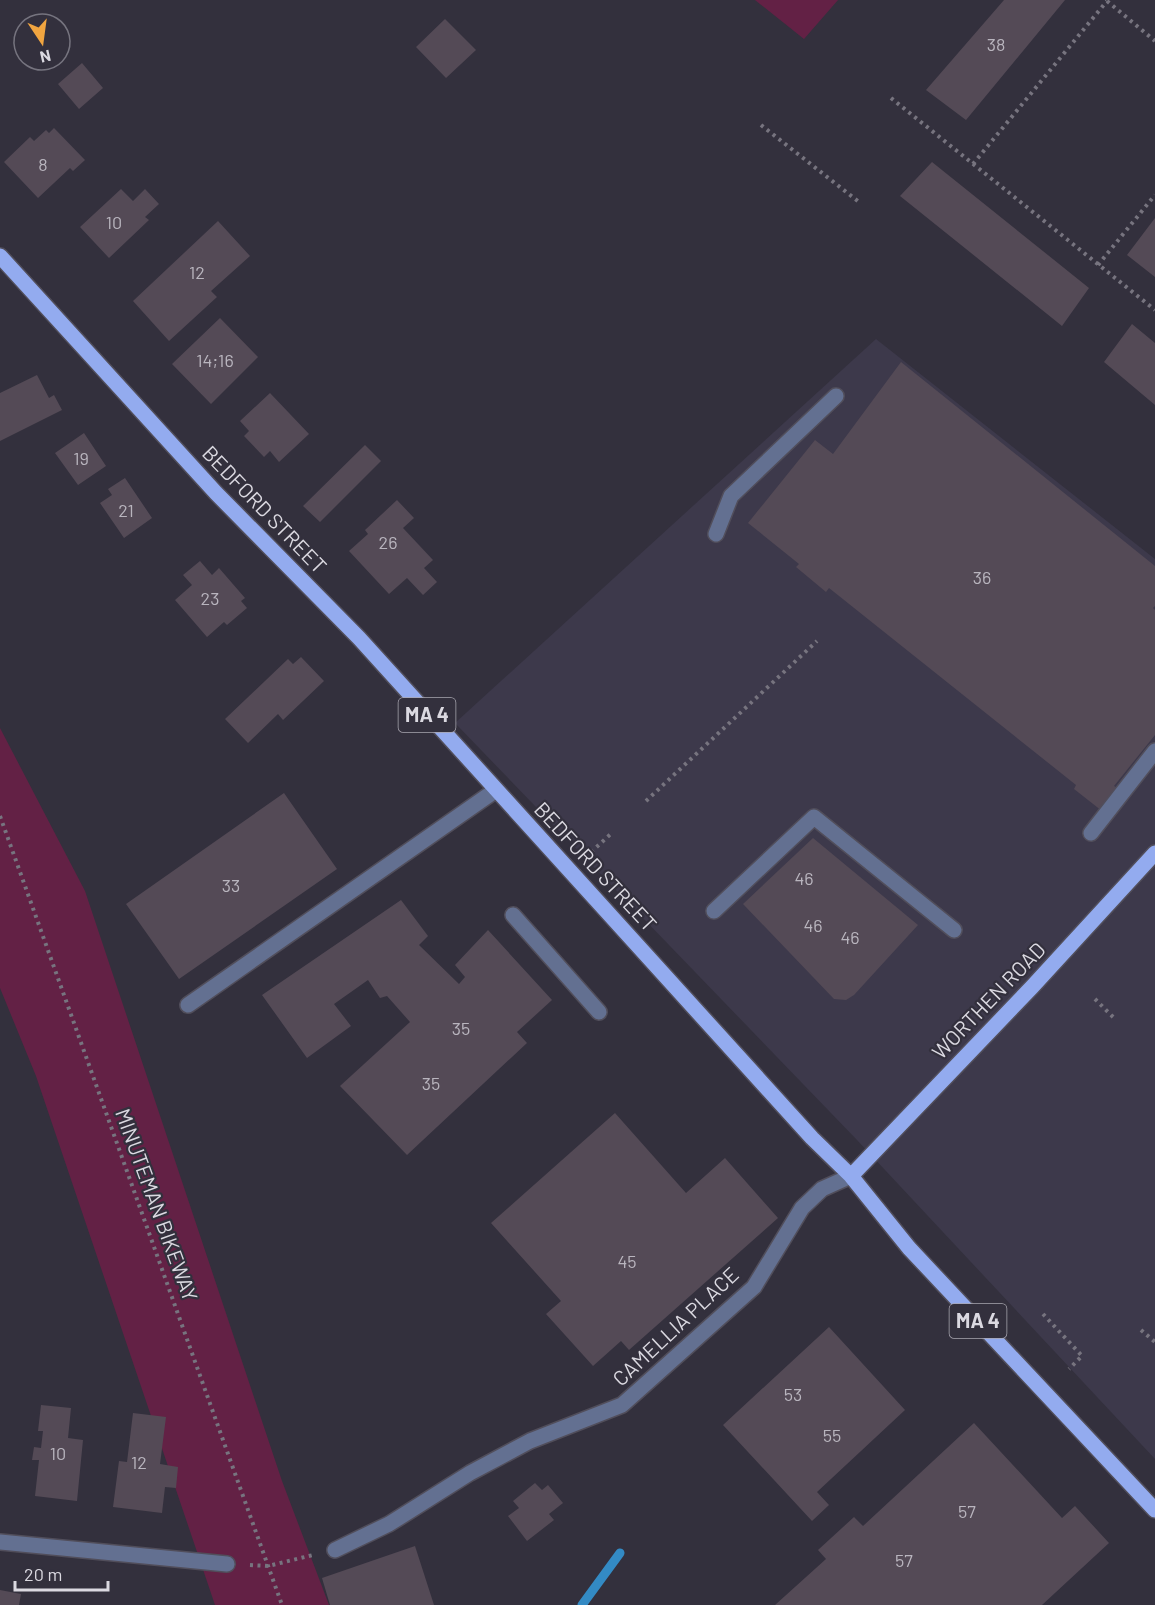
<svg xmlns="http://www.w3.org/2000/svg" width="1155" height="1605" font-family="Barlow,sans-serif">
<style>
.built{fill:#3d394b}
.green{fill:#632145}
.lines{fill:none;stroke-linecap:round;stroke-linejoin:round}
.stream{stroke:#338ac4;stroke-width:9}
.building{fill:#544a56}
.minor-casing{stroke:#514e5b;stroke-width:18}
.major-casing{stroke:#514e5b;stroke-width:18}
.path{stroke:#77747f;stroke-width:4;stroke-dasharray:3 4.5;stroke-linecap:butt}
.minor{stroke:#637091;stroke-width:15}
.major{stroke:#93abef;stroke-width:15}
.labels{text-anchor:middle;stroke-width:4.5;stroke-linejoin:round;paint-order:stroke}
.number-label{font-size:18px;fill:#b9b5be}
.shield{fill:#33303d;stroke:#a9a6b0;stroke-width:1.5}
.shield-label{font-size:20px;font-weight:bold;fill:#dbd9e1}
.street-label{font-size:21px;fill:#dbd9e1;stroke:#33303d}
</style>
<rect width="100%" height="100%" fill="#33303d"/>
<path class="built" d="M876 339 1155 559V1459L857 1140 455 723Z"/>
<path class="green" d="M755 0H838L804 39Z
M0 728 85 891 282 1481 329 1605H215L36 1076 0 988Z"/>
<g class="lines">
<path class="stream" d="M582 1605 620 1553"/>
</g>
<path class="building" d="M1004 0H1065L966 120 926 90Z
M445 19 476 50 446 78 416 47Z
M82 63 103 88 79 109 58 84Z
M54 128 85 160 73 171 70 168 38 198 4 162 30 137 34 141 46 130 49 133Z
M932 162 1089 288 1062 326 900 196Z
M121 189 133 201 145 189 159 204 145 217 149 220 109 258 80 227Z
M1155 218V277L1127 255Z
M218 221 250 256 211 291 217 297 169 341 133 301Z
M220 318 258 357 211 404 172 364Z
M1132 324 1155 343V405L1104 362Z
M901 362 1155 566V606L1153 608 1155 610V735L1114 786 1119 789 1102 811 1074 789 1076 785 829 588 826 592 796 567 799 564 748 523 815 440 833 454Z
M37 375 49 398 54 395 62 410 0 441V393Z
M270 393 309 434 279 462 270 451 264 457 244 436 249 431 240 421Z
M84 433 106 466 78 485 55 453Z
M365 445 381 461 320 522 303 506Z
M125 478 152 518 124 538 100 503 112 495 108 489Z
M397 500 414 518 403 528 433 560 424 568 437 582 423 595 407 578 389 594 349 551 368 534 365 530Z
M200 561 212 575 219 568 245 598 241 601 247 608 227 625 224 622 207 637 175 600 192 585 183 575Z
M301 657 324 681 283 720 278 714 248 743 225 719 288 659 293 664Z
M284 793 337 869 179 979 126 904Z
M813 838 918 925 854 995 846 1000 834 999 743 904Z
M401 900 428 936 419 945 459 984 465 977 455 965 488 930 552 1000 517 1032 527 1043 407 1155 340 1086 410 1022 387 996 380 998 368 980 334 1004 351 1026 307 1058 262 995Z
M615 1113 686 1193 725 1158 778 1218 629 1350 621 1341 593 1366 546 1314 561 1301 491 1223Z
M829 1327 905 1410 817 1492 829 1505 812 1521 723 1425Z
M41 1405 71 1408 68 1438 83 1440 77 1501 35 1496 39 1460H32L34 1447 41 1448 43 1431H38Z
M133 1413 166 1417 160 1464 178 1467 176 1488 165 1487 162 1513 113 1507 119 1461 127 1462Z
M974 1423 1062 1518 1075 1506 1109 1543 1042 1605H775L826 1559 818 1550 854 1517 863 1526Z
M535 1483 542 1490 548 1485 563 1503 549 1514 554 1520 527 1541 508 1516 519 1508 513 1501Z
M415 1546 434 1605H330L322 1578Z
M0 1590 21 1594 19 1605H0Z"/>
<g class="lines">
<g class="minor-casing">
<path id="minor" d="M716 534 731 496 836 396
M1091 833 1155 751
M714 911 814 817 954 930
M513 915 599 1012
M188 1005 496 790
M0 1542 227 1564
M335 1550 389 1524 470 1473 530 1441 622 1405 754 1287 802 1208 822 1189 851 1176"/>
</g>
<g class="major-casing">
<path id="major" d="M0 256 216 493 359 638 812 1138 851 1176 909 1248 1155 1510
M851 1176 1032 987 1155 853"/>
</g>
<path class="path" d="M1107 1 1155 41
M891 98 1155 310
M761 125 859 202
M973 164 1107 1
M1098 265 1155 195
M646 801 817 641
M0 816 282 1605
M591 852 613 832
M1095 999 1115 1019
M1043 1314 1082 1356 1069 1369
M1141 1330 1155 1342
M250 1565 268 1566 313 1555"/>
<use href="#minor" class="minor"/>
<use href="#major" class="major"/>
</g>
<g class="labels">
<g class="number-label">
<text x="996" y="51">38</text>
<text x="43" y="171">8</text>
<text x="114" y="229">10</text>
<text x="197" y="279">12</text>
<text x="215" y="367">14;16</text>
<text x="81" y="465">19</text>
<text x="126" y="517">21</text>
<text x="388" y="549">26</text>
<text x="982" y="584">36</text>
<text x="210" y="605">23</text>
<text x="804" y="885">46</text>
<text x="231" y="892">33</text>
<text x="813" y="932">46</text>
<text x="850" y="944">46</text>
<text x="461" y="1035">35</text>
<text x="431" y="1090">35</text>
<text x="627" y="1268">45</text>
<text x="793" y="1401">53</text>
<text x="832" y="1442">55</text>
<text x="58" y="1460">10</text>
<text x="139" y="1469">12</text>
<text x="967" y="1518">57</text>
<text x="904" y="1567">57</text>
</g>
<g class="shield">
<rect x="398.5" y="698" width="57" height="34" rx="4.5"/>
<rect x="949.5" y="1304" width="57" height="34" rx="4.5"/>
</g>
<g class="shield-label">
<text x="427" y="722">MA 4</text>
<text x="978" y="1328">MA 4</text>
</g>
<g class="street-label">
<text transform="translate(264 510) rotate(46)" y="7">BEDFORD STREET</text>
<text transform="translate(595 867) rotate(47)" y="7">BEDFORD STREET</text>
<text transform="translate(989 1001) rotate(-46)" y="7">WORTHEN ROAD</text>
<text transform="translate(156 1205) rotate(70)" y="7">MINUTEMAN BIKEWAY</text>
<text transform="translate(676 1327) rotate(-43)" y="7">CAMELLIA PLACE</text>
</g>
</g>
<g transform="translate(42 42) rotate(167)"><circle r="28" fill="#33303d" stroke="#76747f" stroke-width="1.5"/>
<path d="M0-4.5L10 22L0 15L-10 22Z" fill="#f1a540"/>
<text y="-9" font-size="16" font-weight="bold" text-anchor="middle" fill="#dbd9e1">N</text>
</g>
<path d="M15 1581v9h93v-9" fill="none" stroke="#dbd9e1" stroke-width="3"/>
<text x="24" y="1581" font-size="18" fill="#dbd9e1" stroke="#33303d" stroke-width="4.5" paint-order="stroke">20 m</text>
</svg>
